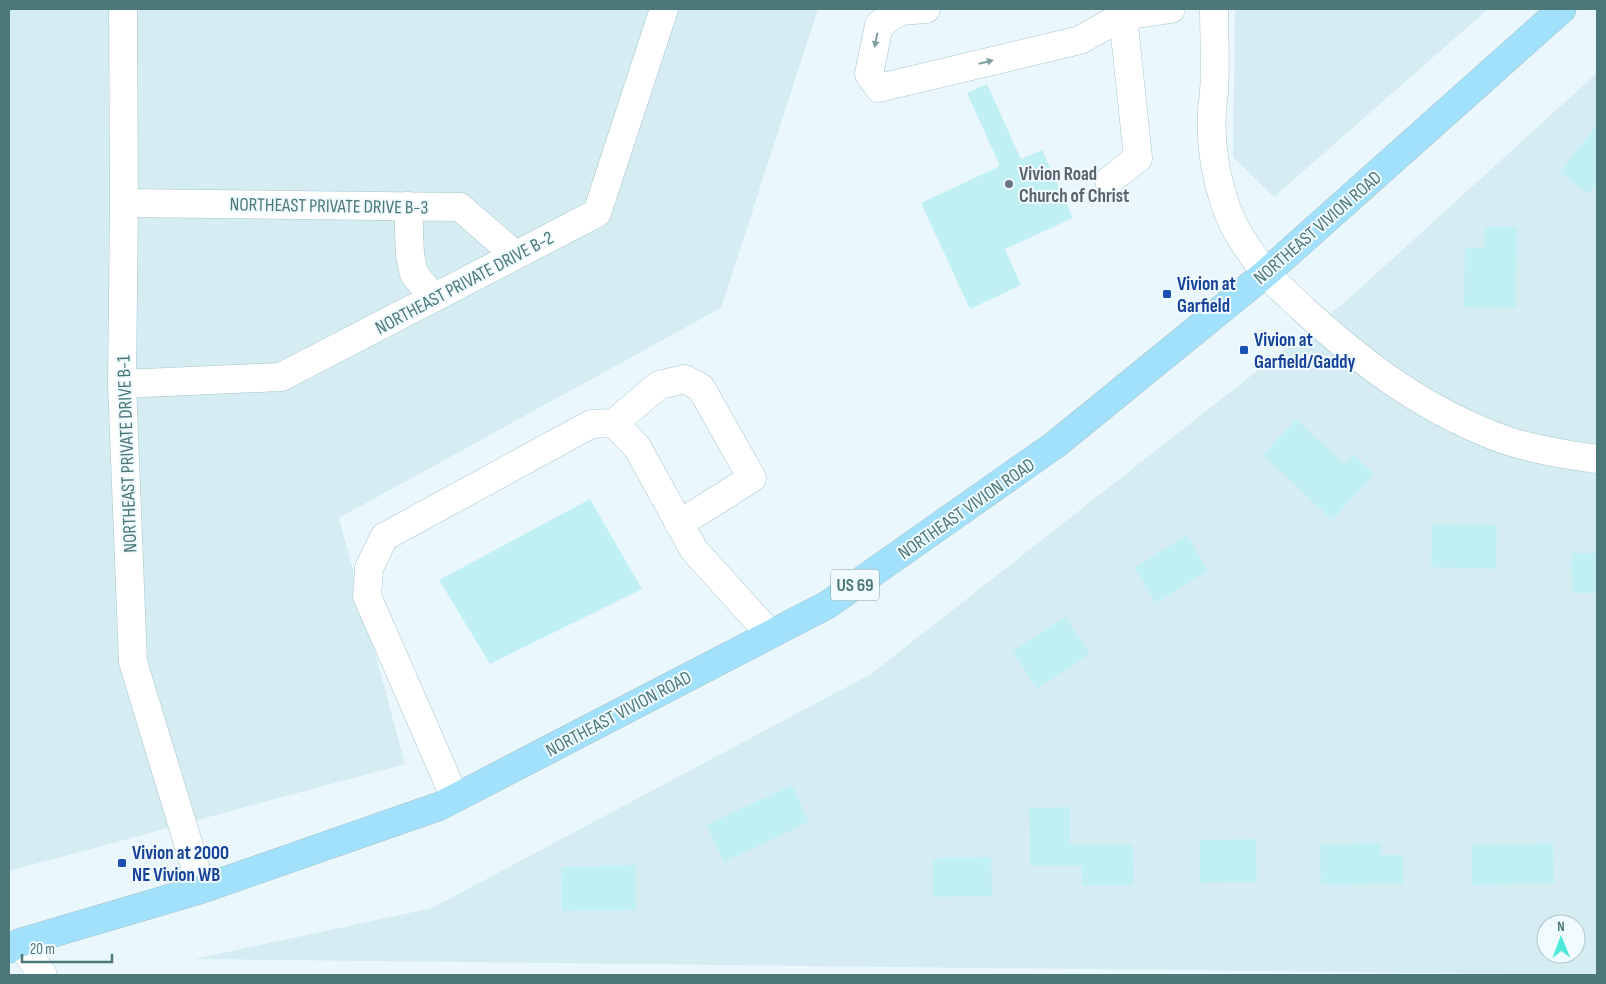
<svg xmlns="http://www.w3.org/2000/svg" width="1606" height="984" font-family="'Sofia Sans Condensed',sans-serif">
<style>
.residential{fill:#d5edf2;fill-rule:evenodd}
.building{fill:#c1f0f4}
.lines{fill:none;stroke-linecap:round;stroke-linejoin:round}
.minor-casing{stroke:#a6c6ca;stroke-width:29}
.major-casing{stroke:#adc1c2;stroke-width:29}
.minor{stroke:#fff;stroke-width:28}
.major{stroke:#a2e1fc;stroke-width:28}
.oneway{fill:#82a0a2}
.worship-dot{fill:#6b7280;stroke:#f1fbff;stroke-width:2}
.transit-dot{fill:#1a4fb4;stroke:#f1fbff;stroke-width:2}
.labels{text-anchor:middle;stroke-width:4;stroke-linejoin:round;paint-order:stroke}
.shield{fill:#f1fbff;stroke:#7e9fa2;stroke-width:1}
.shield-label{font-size:18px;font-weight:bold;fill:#4c787a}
.worship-label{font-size:19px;font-weight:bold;fill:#5b616d;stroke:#f1fbff;text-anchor:start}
.street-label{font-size:19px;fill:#4c787a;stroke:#f1fbff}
.transit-label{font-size:19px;font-weight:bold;fill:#164399;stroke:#f1fbff;text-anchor:start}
</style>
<rect width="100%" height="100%" fill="#eaf8fd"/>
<path class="residential" d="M9 9H818L721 308 339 518 405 764 9 871Z
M1235 9H1488L1274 197 1233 157Z
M1597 73V975L194 959 432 908 871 674 1345 302ZM1546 924H1576V954H1546Z"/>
<path class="building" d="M987 84 1021 159 1042 150 1073 218 1005 249 1021 285 970 309 921 203 1000 166 967 93Z
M1597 125V184L1589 194 1560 172Z
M1485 226 1517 227 1516 308 1464 307 1465 248H1484Z
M1296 419 1344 464 1354 455 1374 474 1332 520 1263 455Z
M590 499 642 589 490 664 439 580Z
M1432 524 1497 525 1496 569 1431 567Z
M1187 535 1208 571 1156 603 1134 568Z
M1571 553H1597V593H1572Z
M1065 617 1090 654 1037 689 1012 651Z
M792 785 809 822 724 862 706 825Z
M1070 807V844H1133L1134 885 1082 886V866H1030L1029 808Z
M1256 839 1257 882 1200 883V840Z
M1381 843V855H1403V884L1321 885 1320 844Z
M1553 843 1554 884 1472 885V845Z
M991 857 992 896 933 897V858Z
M636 865V910L562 911 561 867Z"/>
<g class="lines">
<g class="minor-casing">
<path id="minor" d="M123 9 124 203 122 384 133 662 202 889
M926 9 900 11 879 25 869 74 879 88 1080 40 1123 16 1171 9
M1214 9C1214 36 1216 65 1214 92 1214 98 1212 105 1212 111 1210 143 1215 174 1225 204 1233 228 1249 252 1265 272 1276 285 1291 297 1303 309 1365 366 1428 413 1508 441 1537 450 1567 455 1597 459
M1109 181 1138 158 1123 16
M124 203 460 207 515 255
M408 206 410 255 414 274 434 298
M122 384 281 377 597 213 664 9
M614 423 659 385 685 379 701 388 752 478 679 524
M455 798 367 596 369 568 384 537 591 424 614 423 637 447 694 550 770 634
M19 943 43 975"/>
</g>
<g class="major-casing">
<path id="major" d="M9 949 19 943 202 889 440 806 827 605 1056 444 1266 273 1562 9"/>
</g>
<use href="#minor" class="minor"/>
<use href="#major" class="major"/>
</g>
<defs><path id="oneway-solid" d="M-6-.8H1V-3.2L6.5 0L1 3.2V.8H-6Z" transform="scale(1.25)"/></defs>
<g class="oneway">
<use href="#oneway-solid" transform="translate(876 40) rotate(101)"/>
<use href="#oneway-solid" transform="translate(986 62) rotate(-14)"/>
</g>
<circle class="worship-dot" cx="1009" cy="184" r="5"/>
<g class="transit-dot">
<rect x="1162" y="289" width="10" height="10" rx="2.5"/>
<rect x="1239" y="345" width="10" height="10" rx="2.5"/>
<rect x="117" y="858" width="10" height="10" rx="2.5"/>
</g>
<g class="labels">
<rect class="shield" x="831" y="569.5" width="48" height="31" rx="4"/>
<g class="shield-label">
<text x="855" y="591">US 69</text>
</g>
<g class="worship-label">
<text x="1019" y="180">Vivion Road<tspan x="1019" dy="22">Church of Christ</tspan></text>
</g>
<g class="street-label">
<text transform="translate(329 205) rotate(1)" y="7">NORTHEAST PRIVATE DRIVE B-3</text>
<text transform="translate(1317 227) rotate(-41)" y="7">NORTHEAST VIVION ROAD</text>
<text transform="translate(464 282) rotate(-28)" y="7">NORTHEAST PRIVATE DRIVE B-2</text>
<text transform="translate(126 454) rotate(-92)" y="7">NORTHEAST PRIVATE DRIVE B-1</text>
<text transform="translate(966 508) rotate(-35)" y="7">NORTHEAST VIVION ROAD</text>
<text transform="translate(618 713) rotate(-28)" y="7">NORTHEAST VIVION ROAD</text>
</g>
<g class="transit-label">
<text x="1177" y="290">Vivion at<tspan x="1177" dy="22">Garfield</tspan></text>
<text x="1254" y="346">Vivion at<tspan x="1254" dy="22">Garfield/Gaddy</tspan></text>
<text x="132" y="859">Vivion at 2000<tspan x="132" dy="22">NE Vivion WB</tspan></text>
</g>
</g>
<rect width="1606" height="984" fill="none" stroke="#4c787a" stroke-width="20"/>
<g transform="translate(1561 939) rotate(359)"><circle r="24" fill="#f1fbff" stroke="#afc7ca"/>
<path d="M0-4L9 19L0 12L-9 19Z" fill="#4de9d9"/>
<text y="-8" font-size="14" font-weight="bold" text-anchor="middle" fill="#4c787a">N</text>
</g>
<path d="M22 954v8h90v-8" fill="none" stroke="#4c787a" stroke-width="2.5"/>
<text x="30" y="954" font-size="15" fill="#4c787a" stroke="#f1fbff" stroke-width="4" paint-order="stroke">20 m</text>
</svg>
